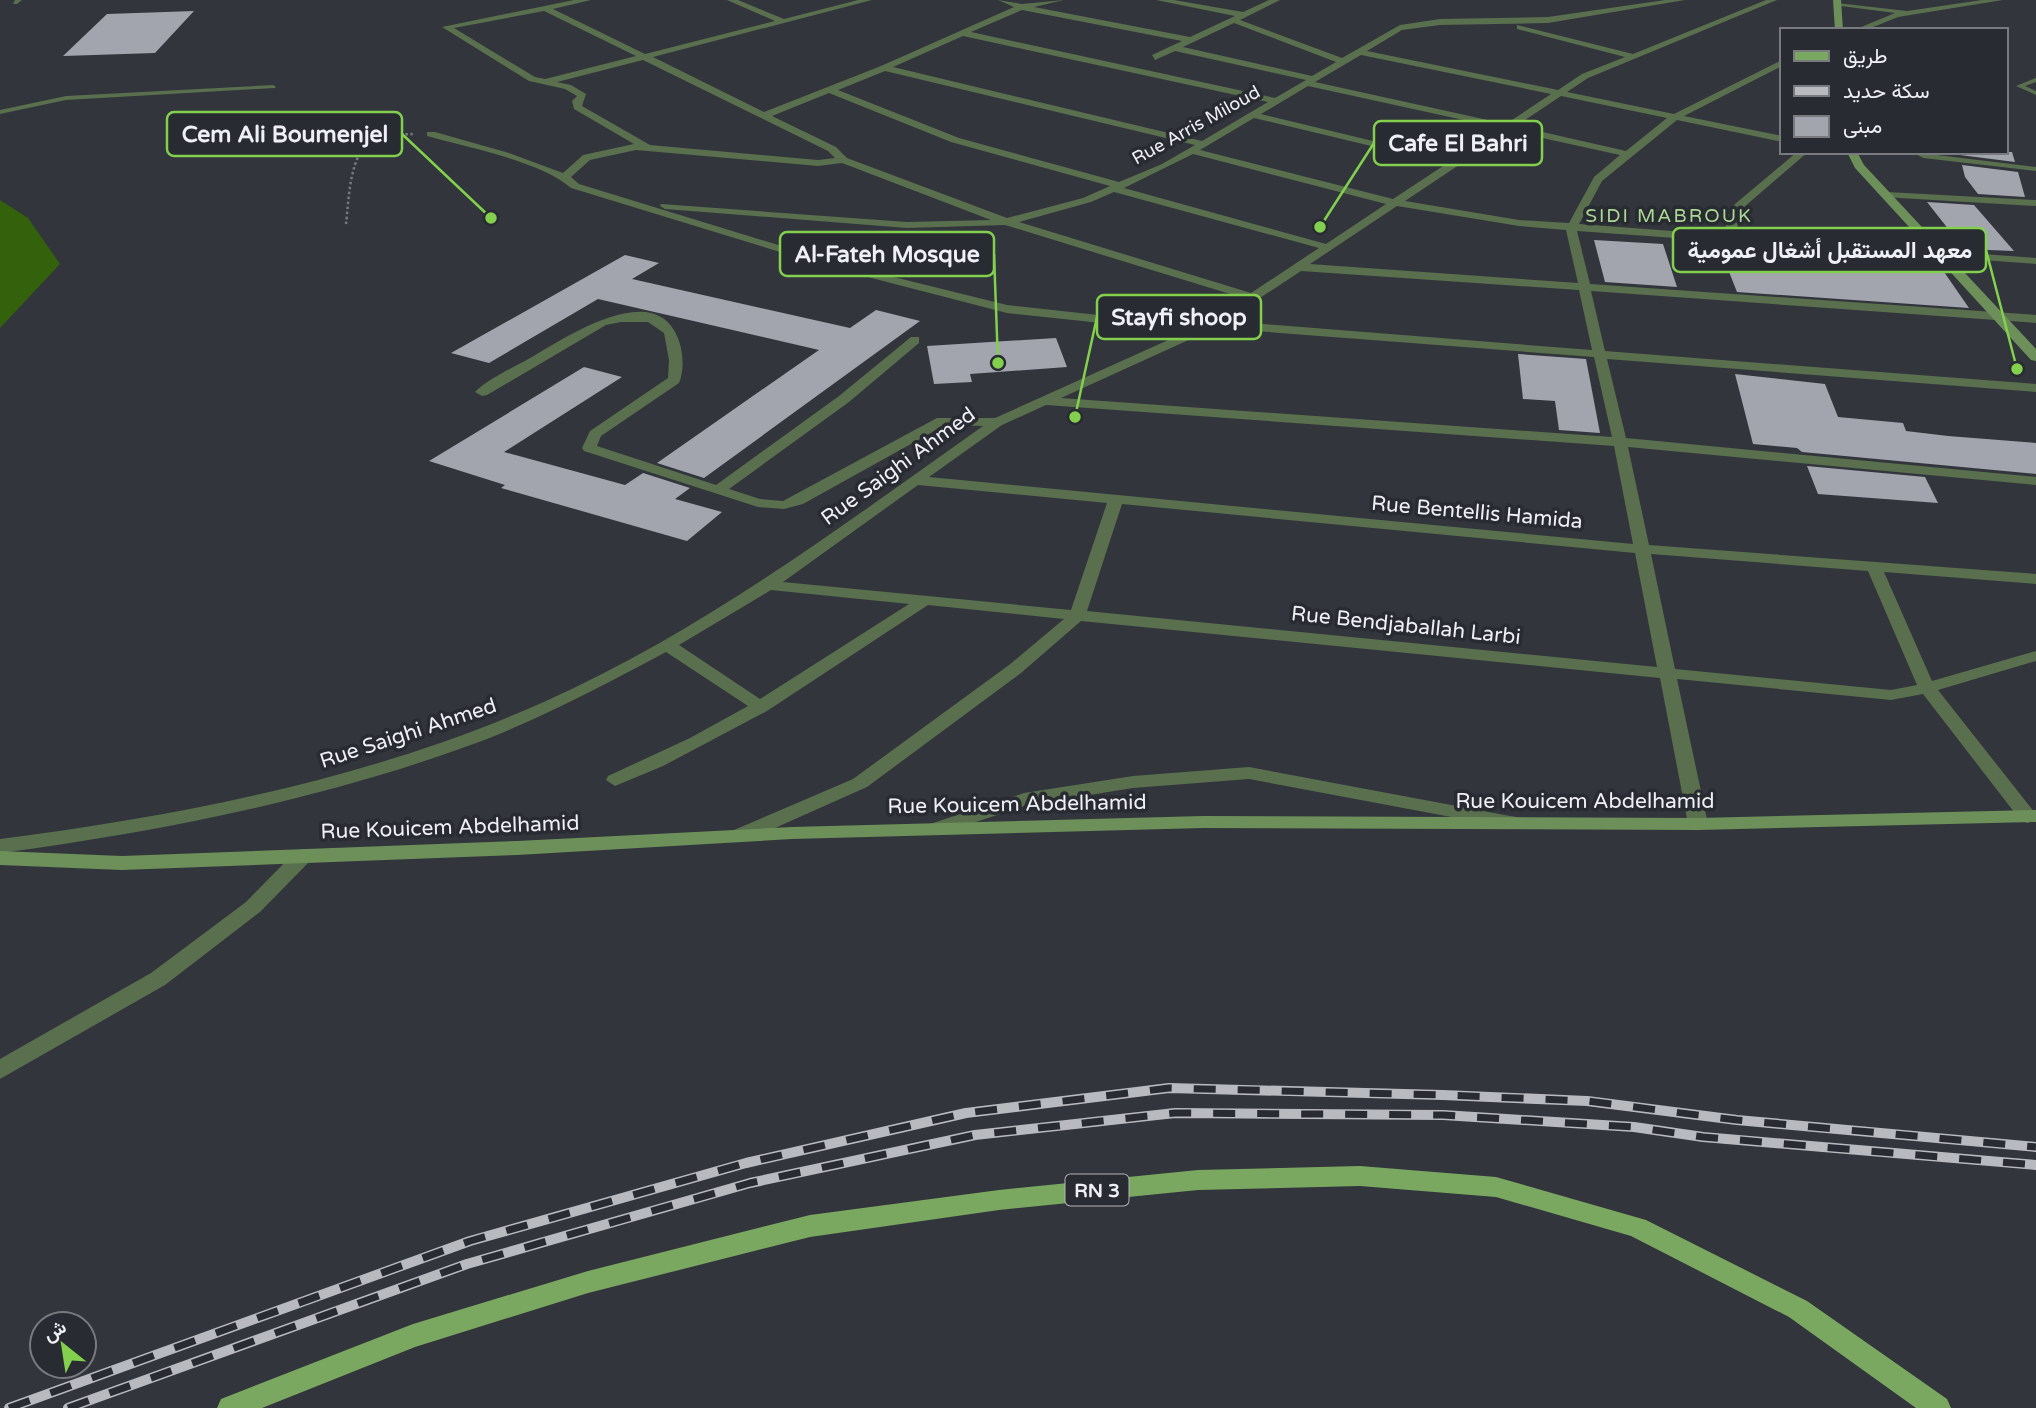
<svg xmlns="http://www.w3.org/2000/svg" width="2036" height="1408" font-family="'Varela Round',Vazirmatn,sans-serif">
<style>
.green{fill:#34610c}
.building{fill:#a2a5ae}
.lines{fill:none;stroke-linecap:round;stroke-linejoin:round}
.path{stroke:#76797f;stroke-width:2.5;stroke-dasharray:2.5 2.5;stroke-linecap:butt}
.lane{fill:#596f4d;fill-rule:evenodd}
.street{fill:#596f4d;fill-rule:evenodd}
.secondary{fill:#6d8f59;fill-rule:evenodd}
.primary{fill:#7ba861;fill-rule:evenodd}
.rail-casing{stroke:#b8bac0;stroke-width:10}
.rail{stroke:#282b31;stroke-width:7;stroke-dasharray:22;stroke-linecap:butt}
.labels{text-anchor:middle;stroke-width:7;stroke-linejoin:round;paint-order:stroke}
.far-street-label{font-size:18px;fill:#eff0f5;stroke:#282b31}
.far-neighbourhood-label{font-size:19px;letter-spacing:2px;fill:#acd794;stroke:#282b31}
.shield{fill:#282b31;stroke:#b3b5ba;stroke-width:2}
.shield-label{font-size:19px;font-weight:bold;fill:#eff0f5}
.street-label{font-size:21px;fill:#eff0f5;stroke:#282b31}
.leader{fill:none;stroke:#83d04e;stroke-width:2.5}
.callout-dot{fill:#83d04e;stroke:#282b31;stroke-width:2.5}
.callout{fill:#282b31;stroke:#83d04e;stroke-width:2.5}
.callout-label{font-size:23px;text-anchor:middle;font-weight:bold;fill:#eff0f5}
</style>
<rect width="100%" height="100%" fill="#32353c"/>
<path class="green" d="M0 200 28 218 60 264 0 328Z"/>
<path class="building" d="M194 11 155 53 63 56 107 14Z
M1960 152H2012L2015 162 1960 155Z
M1962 165 2018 172 2025 197 1978 194 1965 177Z
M1927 202 1974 205 2014 251 1964 249Z
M1860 227 1908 229 1924 247 1874 243Z
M1594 240 1663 244 1677 287 1605 282Z
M1720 249 1935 259 1969 308 1737 292Z
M625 255 659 263 632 279 850 328 876 310 920 321 704 478 657 463 819 350 598 299 489 363 451 353Z
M1056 338 1067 367 970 374 972 382 934 384 927 346Z
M1518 354 1586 359 1600 433 1559 430 1555 401 1523 399Z
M584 367 622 377 504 452 625 485 643 473 690 488 675 499 722 512 687 541 501 488 505 485 429 461Z
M1735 374 1825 384 1838 417 1903 423 1906 431 1948 436 2036 443V474L1802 452 1797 448 1753 444Z
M1807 466 1925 477 1938 503 1818 494Z"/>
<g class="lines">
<path class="path" d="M346 224C349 200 349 150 375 138 386 133 401 135 413 134"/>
<path class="lane" d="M15 0H22L17 4H13Z
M2036 78V82L2025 86 2036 91V95L2016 86Z
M273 85 276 87 275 88 66 100 0 114V110L66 96Z
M1912 152 2036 167V171L1923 158Z"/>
<path class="street" d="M574 0H591L553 9 645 54 775 21 727 0H738L784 19 858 0H872L653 57 764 112 881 66 1014 7 998 0 1022 4 1064 0 1034 7 1190 37 1235 16 1156 0H1174L1243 12 1269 0H1280L1240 20 1342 58 1400 25 1440 19 1548 17 1665 0H1685L1548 23 1440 25 1402 30 1367 51 1558 90 1582 74 1625 57 1517 29V25L1633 54 1766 0H1777L1588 78 1567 92 1674 114 1782 60V66L1684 116 1782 136V142L1677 120 1602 181 1579 224 1726 235V218L1735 204 1797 152H1808L1743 208 1738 218 1737 236 2036 258V264L1577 231 1590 284 2036 315V323L1591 291 1605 351 2036 384V392L1607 359 1626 438 2036 477V485L1628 447 1649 545 2036 574V584L1884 572 1932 681 2036 651V661L1938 690 2035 813 2036 819 2028 823 2021 821 1923 694 1891 700 1677 679 1708 824 1705 829H1691L1688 824 1660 678 1081 621 1021 673 867 787 748 840H734L731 835 734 830 853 779 1009 665 1064 619 928 605 767 711 663 766 615 786 606 780 608 776 690 738 748 706 666 652C600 687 535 722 465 747 316 801 156 832 0 853V839C186 815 374 778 546 701 704 630 843 525 983 426L945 425 803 504 784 509 758 507 584 451 582 448 590 431 668 378 669 360 664 333 648 322H621L606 325 487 395 482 396 475 392C489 378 513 368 530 358 562 340 652 278 677 336 683 349 685 369 679 383L601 436 597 446 716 485 839 396 911 337H919V343L849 402 729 489 760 499 783 501 937 418H995L1186 332 1007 313 829 267 571 188C543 162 466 147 427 136V132H435L509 153 563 173 583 155 634 144 574 109 572 101 577 96 565 89 529 81 442 27ZM1022 10 1182 41 1152 55 1155 60 1175 51 1306 80 1275 98 971 32ZM544 11 636 56 545 79 535 77 454 28ZM1234 23 1336 62 1312 76 1183 47ZM963 36 1268 102 1202 141 893 67ZM1361 55 1551 94 1506 124 1315 82ZM643 60 828 151 835 158 818 160 650 145 582 106 586 94 571 85 557 82ZM885 71 1195 145 1162 164 1119 182 959 138 838 90ZM1308 86 1500 128 1452 160 1261 114ZM829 93 951 142 1110 186 1083 198 1007 218 847 158 836 147 772 116ZM1561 96 1667 118 1626 151 1516 126ZM1254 118 1446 164 1393 199 1200 150ZM1510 131 1620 155 1594 177 1569 223 1519 220 1405 201ZM636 150 818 166 842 163 991 220 907 222 661 204 660 206 665 209 907 228 1005 225 1243 298 1199 326 1007 305 837 263 579 184 571 177 590 160ZM1193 154 1386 204 1326 244 1124 188ZM1114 192 1319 248 1251 293 1019 222 1091 202ZM1397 206 1519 226 1566 230 1578 283 1310 264ZM1301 271 1579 290 1592 350 1225 321ZM1215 328 1594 357 1612 437 1061 398ZM1046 405 1614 446 1633 544 929 477 1002 425ZM918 485 1107 503 1071 610 783 582ZM1122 504 1635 553 1657 667 1087 611ZM1651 554 1868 571 1917 685 1891 690 1675 669ZM771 590 909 604 760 699 679 645Z
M1982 0H2003L1898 17 1866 30H1854L1895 13 1833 5 1837 3 1907 11Z
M1887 192 2036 200V206L1883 197 1882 195Z
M1249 767 1510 816 1517 817 1520 822 1517 827 1510 828 1249 779 1133 788 1027 805 937 835 930 834 927 829 930 824 1024 793 1133 776Z
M303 849 310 851 313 856 310 861 260 912 165 985 0 1079V1059L151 973 246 902 296 851Z"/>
<path class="secondary" d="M1833 0H1841L1843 30H1835Z
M1847 152H1857L1864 165 2036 349V361L2031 360 1855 168Z
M2036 810V822L1698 830 1203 828 792 839 517 855 122 870 0 865V851L122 856 517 841 792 827 1203 816 1698 818Z"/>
<path class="primary" d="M1360 1166 1496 1177 1646 1220 1807 1301 1947 1399 1951 1408H1916L1789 1317 1631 1236 1496 1197 1360 1186 1198 1190 999 1210 810 1237 588 1293 415 1347 262 1408H217L221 1399 413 1324 588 1271 810 1215 999 1190 1198 1170Z"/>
<g class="rail-casing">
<path id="rail" d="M9 1408 470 1241 746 1163 966 1113 1169 1088 1443 1095 1587 1101 1737 1120 2036 1147
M68 1408 467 1264 750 1183 975 1135 1175 1113 1443 1115 1634 1127 1703 1137 2036 1165"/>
</g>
<use href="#rail" class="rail"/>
</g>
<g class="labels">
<g class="far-street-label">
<text transform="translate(1196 125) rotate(-29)" y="6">Rue Arris Miloud</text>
</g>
<g class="far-neighbourhood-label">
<text x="1669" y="222">SIDI MABROUK</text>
</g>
<rect class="shield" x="1065.5" y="1174.5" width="63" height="31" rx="5"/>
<g class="shield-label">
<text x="1097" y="1197">RN 3</text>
</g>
<g class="street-label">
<text transform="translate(898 466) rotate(-36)" y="7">Rue Saighi Ahmed</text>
<text transform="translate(1477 512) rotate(5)" y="7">Rue Bentellis Hamida</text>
<text transform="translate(1406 625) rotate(6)" y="7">Rue Bendjaballah Larbi</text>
<text transform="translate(408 733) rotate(-18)" y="7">Rue Saighi Ahmed</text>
<text x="1585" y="808">Rue Kouicem Abdelhamid</text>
<text transform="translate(1017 804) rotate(-1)" y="7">Rue Kouicem Abdelhamid</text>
<text transform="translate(450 827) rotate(-2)" y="7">Rue Kouicem Abdelhamid</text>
</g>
</g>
<path class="leader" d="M491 218L402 134M1320 227L1374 143M2017 369L1986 250M998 363L994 254M1075 417L1097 317"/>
<g class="callout-dot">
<circle cx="491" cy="218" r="7"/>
<circle cx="1320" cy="227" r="7"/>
<circle cx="2017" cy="369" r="7"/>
<circle cx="998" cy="363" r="7"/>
<circle cx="1075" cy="417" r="7"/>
</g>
<g class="callout">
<rect x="167" y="112" width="235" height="44" rx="7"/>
<rect x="1374" y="121" width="168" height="44" rx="7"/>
<rect x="1673" y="228" width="313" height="44" rx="7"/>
<rect x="780" y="232" width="214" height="44" rx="7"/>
<rect x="1097" y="295" width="164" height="44" rx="7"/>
</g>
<g class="callout-label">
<text x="285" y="142">Cem Ali Boumenjel</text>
<text x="1458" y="151">Cafe El Bahri</text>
<text x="1830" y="258">معهد المستقبل أشغال عمومية</text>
<text x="887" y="262">Al-Fateh Mosque</text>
<text x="1179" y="325">Stayfi shoop</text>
</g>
<rect x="1780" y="28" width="228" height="126" fill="#282b31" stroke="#787a7f" stroke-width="2"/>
<rect x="1794" y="51" width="35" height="10" fill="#7ba861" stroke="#787a7f" stroke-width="2"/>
<text x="1843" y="63" font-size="21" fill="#eff0f5">طريق</text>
<rect x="1794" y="86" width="35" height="10" fill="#b8bac0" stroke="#787a7f" stroke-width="2"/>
<text x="1843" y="98" font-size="21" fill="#eff0f5">سكة حديد</text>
<rect x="1794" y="116" width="35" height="21" fill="#a2a5ae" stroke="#787a7f" stroke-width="2"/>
<text x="1843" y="133" font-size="21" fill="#eff0f5">مبنى</text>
<g transform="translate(63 1345) rotate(330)"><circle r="33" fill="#282b31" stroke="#787a7f" stroke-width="2"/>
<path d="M0-5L12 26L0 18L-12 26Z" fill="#83d04e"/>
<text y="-10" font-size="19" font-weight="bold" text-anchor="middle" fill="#eff0f5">ش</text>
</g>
</svg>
